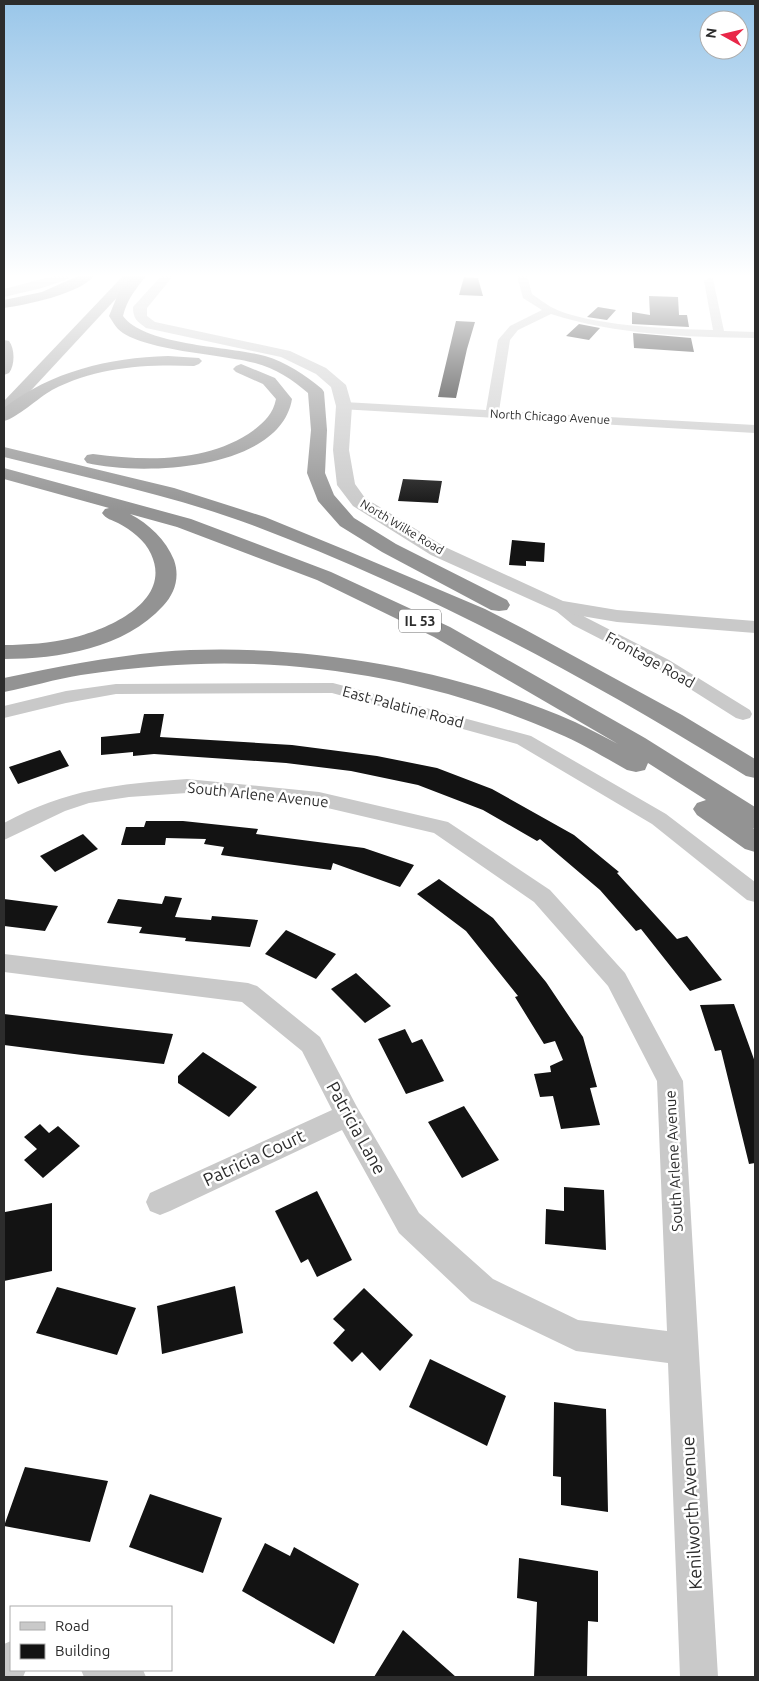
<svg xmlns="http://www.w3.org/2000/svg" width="759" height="1681" font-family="Ubuntu,sans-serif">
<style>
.building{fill:#131313}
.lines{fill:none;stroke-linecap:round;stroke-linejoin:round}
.minor{fill:#c9c9c9;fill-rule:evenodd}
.tertiary{fill:#c9c9c9;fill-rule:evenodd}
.trunk{fill:#9c9c9c;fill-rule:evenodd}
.motorway{fill:#939393;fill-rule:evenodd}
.labels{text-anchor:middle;stroke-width:5;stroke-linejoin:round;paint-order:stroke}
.far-street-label{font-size:12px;fill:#2c2c2c;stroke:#fff}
.shield{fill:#fff;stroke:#6b6b6b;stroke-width:1}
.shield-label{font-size:14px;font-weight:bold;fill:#2c2c2c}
.street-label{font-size:15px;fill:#2c2c2c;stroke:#fff}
.near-street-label{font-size:18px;fill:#2c2c2c;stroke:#fff}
</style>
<rect width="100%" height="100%" fill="#fff"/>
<path class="building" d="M464 277 478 278 483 296 459 295Z
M649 296 678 297 679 315H687L689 327 632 324V312L650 315Z
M598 307 616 310 607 320 587 317Z
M456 321 475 322 467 349 456 398 438 397Z
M579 324 600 328 589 340 566 336Z
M633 333 691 338 694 352 634 348Z
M403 479 442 481 438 503 398 501Z
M512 540 545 543 544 562 526 561V566L509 565Z
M144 714H164L160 737 292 745 377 756 437 768 492 789 574 835 619 872 617 873 677 939 687 936 722 980 690 991 641 929 636 931 600 890 540 839 537 841 483 810 418 785 351 771 286 763 154 754 133 756V752L101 755V737L140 733Z
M60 750 69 766 18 784 9 767Z
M146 821H183L258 829 256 834 364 848 414 865 400 887 333 863 331 870 221 855 224 847 204 844 206 839 166 838 165 845H121L126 827H144Z
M83 834 98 849 55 872 40 856Z
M439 879 493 918 546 982 583 1037 597 1087 590 1088 600 1125 561 1129 553 1096 540 1097 534 1074 551 1072 550 1066 563 1060 555 1041 544 1044 515 997 518 996 466 931 417 894Z
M165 896 182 898 175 917 211 920 212 916 258 920 250 947 185 941 186 938 139 933 142 927 107 923 118 899 162 904Z
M4 899 27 902 58 906 45 931 4 926Z
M286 930 336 954 316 979 265 954Z
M356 973 391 1006 365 1023 331 989Z
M734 1004 755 1062V1163L749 1164 721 1050 715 1051 700 1005Z
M4 1014 119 1028 173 1034 164 1064 82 1055 4 1045Z
M405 1029 412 1043 422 1039 444 1081 406 1094 378 1039Z
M203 1052 257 1087 229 1117 178 1083V1076Z
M464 1106 499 1160 462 1178 428 1122Z
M40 1124 49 1133 58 1126 80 1146 43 1178 24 1160 37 1149 24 1137Z
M564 1187 604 1190 606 1250 545 1244 546 1209 564 1211Z
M317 1191 352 1260 317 1277 308 1259 301 1263 275 1211Z
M52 1203V1271L4 1281 5 1212Z
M235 1286 243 1333 162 1354 157 1306Z
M57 1287 136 1308 117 1355 36 1333Z
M364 1288 413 1335 380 1371 362 1352 352 1362 333 1343 345 1330 333 1319Z
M430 1359 506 1396 487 1446 409 1407Z
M554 1402 606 1409 608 1512 561 1505V1477L553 1476Z
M25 1467 108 1481 90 1542 4 1526Z
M150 1494 222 1518 203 1573 129 1547Z
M265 1543 290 1556 294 1547 359 1584 334 1644 242 1591Z
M519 1558 598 1571V1622L588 1621 587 1677H534L537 1602 517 1598Z
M403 1630 456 1677H374Z"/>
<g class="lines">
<path class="minor" d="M517 276H527L532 294C538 298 544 303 551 307 587 326 671 329 713 330L704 281 709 278 713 279 724 331 755 332V338C687 337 617 335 551 314L518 330 510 340 499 411 755 425V433L340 409 338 406 344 402 486 410 498 340 510 326 542 310 523 298Z
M558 601 564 602 585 617 669 660 750 710 752 714 750 718 743 720 736 718 657 668 573 625 550 606 552 602Z
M333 683 531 736 666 814 755 882V902L747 900 652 824 517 744 332 693 116 694 66 703 4 718V706L66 691 116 684Z
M187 779 319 792 448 822 550 890 625 973 683 1081 718 1677H680L668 1363 576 1351 471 1301 399 1233 342 1130 170 1211 160 1215 150 1211 146 1202 150 1193 332 1110 302 1051 242 1002 4 972V954L248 983 257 986 320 1037 357 1107 419 1213 493 1279 578 1320 667 1331 657 1081 608 986 534 902 434 833 319 806 187 793 129 797 89 803 65 811 4 840V823C67 789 117 784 187 779Z
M11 1641V1670H26L23 1677H4V1644Z
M81 1670H143L146 1677H84Z"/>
<path class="tertiary" d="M53 276H70L68 279 42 288 4 297V289Z
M161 276H173L147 308V316L155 322 290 351 326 368 346 385 352 406 349 450 355 484 365 498 445 547 563 601 617 610 755 621V633L617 622 558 612 431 555 353 506 337 485 333 450 336 406 331 387 316 374 281 357 146 328C137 321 133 319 133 307Z"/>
<path class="trunk" d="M123 276H137L10 413 4 415V401Z"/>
<path class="motorway" d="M78 276H94C79 294 26 305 4 308V300L42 292Z
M132 276H146C136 289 127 299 123 316 145 346 229 346 265 356 286 362 305 375 322 389L324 392 327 430 325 473 334 495 354 518 396 544 507 600 510 605 507 610 499 611 491 610 382 552 340 526 318 501 307 473 311 430 308 393C293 380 275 368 255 363 222 354 141 351 118 329 114 325 112 320 109 316L118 294Z
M4 340 9 341C15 349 15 365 9 373L4 375Z
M168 356 199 358 202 361 199 364 194 366C145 364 96 367 52 390 38 398 17 418 4 421V408C52 371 108 358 168 356Z
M241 364 275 378 292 399C280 471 141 476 87 463L84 459 87 455 93 454C147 461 208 463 254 430 265 421 273 414 276 399L263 384 236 372 233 369 236 366Z
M4 447 174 488 265 517 348 551 485 609 524 629 682 715 755 759V778L746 776C589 678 425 590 252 525 171 495 87 478 4 457Z
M4 468 191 519 331 572 450 627 645 738 755 807V828H753L755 829V852L745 849 697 815 693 809 697 803 706 800 648 763 645 770 636 772 627 770C604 757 581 743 557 733 436 679 292 655 161 666 134 668 107 671 81 675 55 679 30 687 4 692V678C56 667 107 657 160 652 294 641 453 668 575 722 590 729 604 737 618 744L434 637 317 580 177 527 130 514C149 524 166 540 174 560 180 577 175 593 163 606 125 648 59 659 4 659V645C27 645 50 643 72 638 109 629 173 601 151 554 145 540 131 530 118 523 112 520 106 519 102 513L105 509 109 508 4 479Z"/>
</g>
<linearGradient id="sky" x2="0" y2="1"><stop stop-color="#99c6e9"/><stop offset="0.54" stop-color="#fff"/><stop offset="1" stop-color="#fff" stop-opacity="0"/></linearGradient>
<rect width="759" height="511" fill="url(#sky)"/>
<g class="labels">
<g class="far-street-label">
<text transform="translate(550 417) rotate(3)" y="4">North Chicago Avenue</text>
<text transform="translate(402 527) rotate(31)" y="4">North Wilke Road</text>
</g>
<rect class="shield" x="399" y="609.5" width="42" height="23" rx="4"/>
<g class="shield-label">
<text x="420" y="626">IL 53</text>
</g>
<g class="street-label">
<text transform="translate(650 660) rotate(29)" y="5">Frontage Road</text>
<text transform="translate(403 707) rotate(15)" y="5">East Palatine Road</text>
<text transform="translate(258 795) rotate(6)" y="5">South Arlene Avenue</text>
<text transform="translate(674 1161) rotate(-93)" y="5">South Arlene Avenue</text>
</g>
<g class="near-street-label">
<text transform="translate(356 1128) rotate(61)" y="6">Patricia Lane</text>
<text transform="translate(254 1158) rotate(-25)" y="6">Patricia Court</text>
<text transform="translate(692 1513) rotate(-93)" y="6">Kenilworth Avenue</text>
</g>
</g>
<rect width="759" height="1681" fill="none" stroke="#2c2c2c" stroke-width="10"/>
<rect x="10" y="1606" width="162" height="65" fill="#ffffff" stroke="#ababab"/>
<rect x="20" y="1622" width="25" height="8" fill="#c9c9c9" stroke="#ababab"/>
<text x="55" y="1631" font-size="15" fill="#2c2c2c">Road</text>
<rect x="20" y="1644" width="25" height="15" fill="#131313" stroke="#ababab"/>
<text x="55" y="1656" font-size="15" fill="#2c2c2c">Building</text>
<g transform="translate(724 35) rotate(278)"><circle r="24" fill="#ffffff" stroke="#ababab"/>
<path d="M0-4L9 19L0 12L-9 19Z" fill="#e92748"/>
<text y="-8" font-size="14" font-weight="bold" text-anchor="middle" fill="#2c2c2c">N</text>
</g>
</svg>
